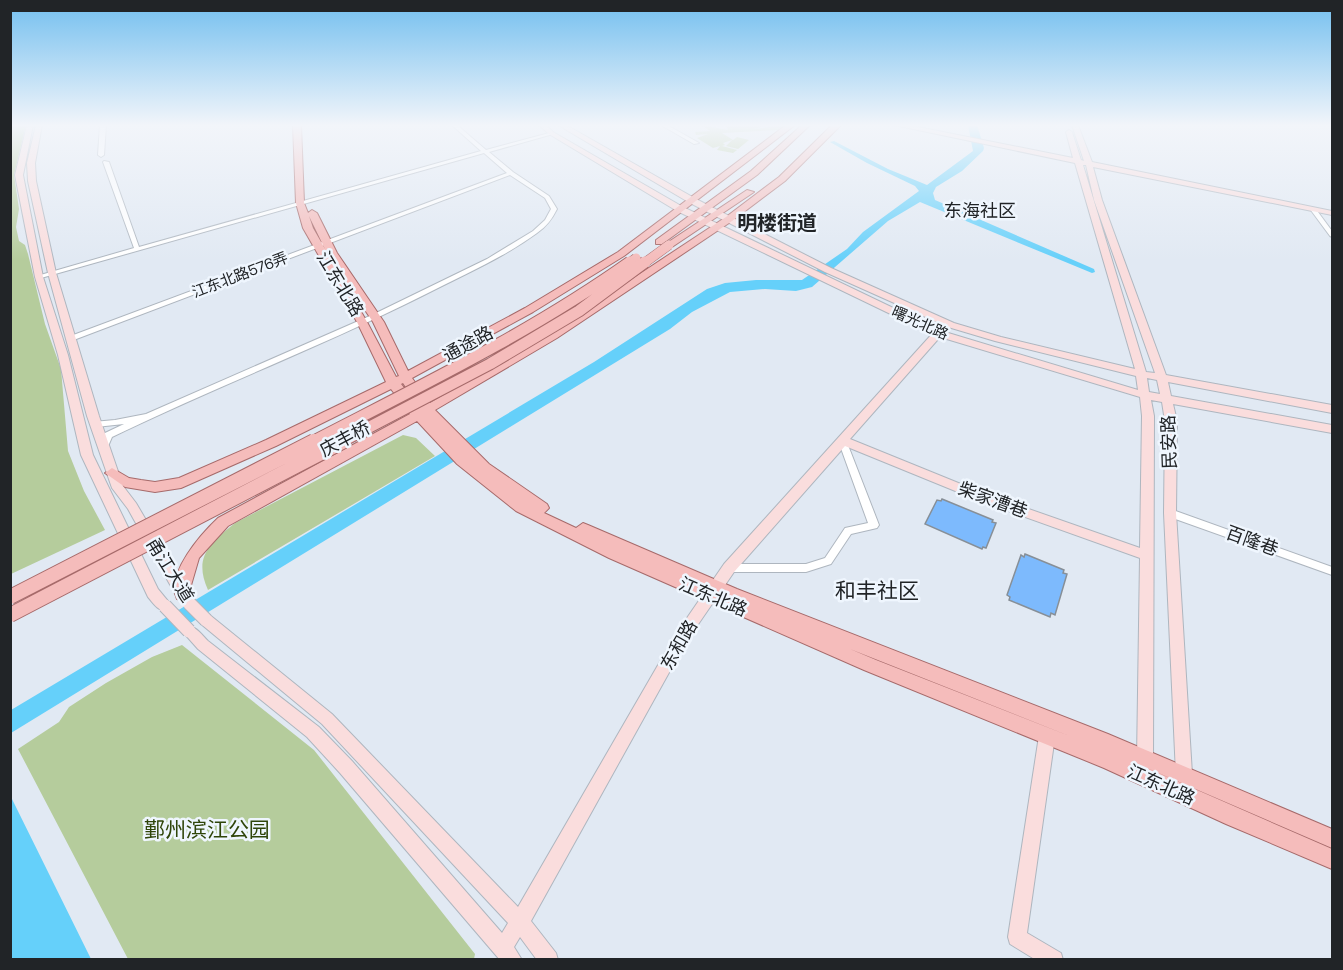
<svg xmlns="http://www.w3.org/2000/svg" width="1343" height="970" font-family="'Space Grotesk','Noto Sans SC',sans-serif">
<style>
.green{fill:#b5cc9c}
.water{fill:#65d0fa}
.building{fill:#7dbafd;stroke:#878f97;stroke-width:1.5}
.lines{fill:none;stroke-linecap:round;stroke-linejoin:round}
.street-casing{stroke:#aeb6bf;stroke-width:2}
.secondary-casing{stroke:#aeb6bf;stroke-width:2}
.primary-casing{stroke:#a66a6a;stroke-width:2}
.street{fill:#fff;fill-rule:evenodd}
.secondary{fill:#fadddd;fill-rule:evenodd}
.primary{fill:#f5bcbb;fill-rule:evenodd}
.secondary-bridge-casing{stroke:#aeb6bf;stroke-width:15;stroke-linecap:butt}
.primary-bridge-far2-casing{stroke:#a66a6a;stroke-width:10;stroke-linecap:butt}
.primary-bridge-far1-casing{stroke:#a66a6a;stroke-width:13;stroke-linecap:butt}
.primary-bridge-casing{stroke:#a66a6a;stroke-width:16;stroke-linecap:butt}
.secondary-bridge{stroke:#fadddd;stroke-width:13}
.primary-bridge-far2{stroke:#f5bcbb;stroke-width:9}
.primary-bridge-far1{stroke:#f5bcbb;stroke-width:11}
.primary-bridge{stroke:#f5bcbb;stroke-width:14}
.labels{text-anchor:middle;stroke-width:5;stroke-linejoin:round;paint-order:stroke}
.far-street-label{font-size:15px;fill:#212427;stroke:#eff6fe}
.far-quarter-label{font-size:18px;fill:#212427;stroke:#eff6fe}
.street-label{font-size:18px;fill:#212427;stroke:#eff6fe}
.far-district-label{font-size:20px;font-weight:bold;fill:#212427;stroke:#eff6fe}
.quarter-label{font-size:21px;fill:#212427;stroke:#eff6fe}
.near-park-label{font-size:21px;fill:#2f4509;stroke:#eff6fe}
</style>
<rect width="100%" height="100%" fill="#e1e9f3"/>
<path class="green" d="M11 125H26L14 175 19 209 16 227 19 241 25 245 28 254 45 324 61 369 68 451 84 491 105 530 11 574Z
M701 125 728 130 726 125H759L761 127 755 129 784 125 778 130 722 133 733 140 737 137 749 140 738 149 726 146 732 140 723 143 725 145 722 146 737 150 733 153 717 150 720 146 713 148 697 138 708 134 696 135 695 132 710 131Z
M403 435 416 438 435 456 208 590C193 557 210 543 235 523Z
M182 645 314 750 475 954 474 959H128L18 749 59 722 69 707 106 683 152 657Z"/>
<path class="water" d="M968 125H977L984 148 983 151 962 171 936 187 933 193 935 200 1094 269 1095 272 1092 273 920 202 888 221 812 287 796 291 765 289 730 292 692 312 670 329 11 733V710L594 362 707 289 725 283 756 280H802L847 249 863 232 919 191 915 186 867 163 830 142 834 141 888 169 927 185 973 151Z
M11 797 91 959H11Z"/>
<path class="building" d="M942 499 993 520 992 522 996 523 986 548 983 547 982 549 925 524 937 500 941 501Z
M1025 554 1064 570 1063 573 1067 574 1055 615 1051 613 1050 617 1009 600 1010 597 1007 595 1021 555 1024 557Z"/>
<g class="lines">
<g class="street-casing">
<path id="street" d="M100 125H106L104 155 101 157 98 155Z
M452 125H457L486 150 553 132V134L489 152 513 172 549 196 557 209C552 219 547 226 537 233 503 258 463 275 426 294 323 346 215 387 112 437L106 451H100L99 449 105 433 124 424 96 427 93 426 92 424 93 422 115 420 146 414 372 315 487 259 533 231 545 220 551 209 545 198 510 175 71 341 67 339 68 337 507 173 484 153 41 278H37V276L134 248 103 162 104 161 109 162 139 247 481 151Z
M661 125H667L699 143 694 144Z
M1311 208H1315L1332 231V237L1330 236 1310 209Z
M842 437 846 440 879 525 877 528 851 534 831 564 806 572H729L725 571 724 568 725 565 729 564H806L825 558 845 528 868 523 838 440Z
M1170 509 1332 567V575L1167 516 1165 513 1167 510Z"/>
</g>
<g class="secondary-casing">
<path id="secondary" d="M27 125H33L23 175 43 277 68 355 93 455 158 589 172 606 170 610C160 614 154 604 148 597L81 455 58 355 35 277 15 175Z
M36 125H42L35 163 36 181 56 273 99 416 123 486 136 503 190 595 188 599 183 601 178 599 128 509 112 488 87 416 48 273 28 181 27 163Z
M539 125H546L553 132 683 207 937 329 943 326 946 327 948 329 945 332 1138 390 1136 376 995 341 948 327 825 272 690 203 558 125H566L696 199 831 268 954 323 1001 337 1135 369 1075 163 894 125H908L1073 158 1066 132 1069 130 1072 132 1081 160 1084 161 1072 125H1078L1092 162 1332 211V215L1093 167 1102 200 1166 375 1332 405V413L1168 382 1171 396 1332 425V433L1173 404 1177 421 1176 513 1192 774 1190 780 1184 782 1178 780 1176 774 1164 513 1165 421 1162 402 1151 400 1154 416 1153 759 1151 765 1145 767 1139 765 1137 759 1140 558 975 499 845 446 734 572 686 642 531 921 556 953 558 960H537L520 937 514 947 522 960H500L340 773 307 737 198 649 182 631 184 627C194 623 201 634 208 641L319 727 352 761 502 933 508 923 322 724 201 624 199 620 201 616 206 614 211 616 332 714 518 907 676 634 724 564 932 334 677 211 549 134ZM1083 165H1086L1094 200 1155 373 1146 372ZM940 337 1140 397 1142 416 1140 548 983 493 850 439ZM1147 378 1157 380 1160 394 1149 392Z
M1047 728 1053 731 1055 736 1027 933 1061 953 1063 960H1036L1010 944 1008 937 1039 736 1041 731Z"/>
</g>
<g class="primary-casing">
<path id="primary" d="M293 125H301L304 203 308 213 312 210 317 213 337 253 384 322 408 371 525 308 618 252 786 125H795L624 256 533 312 412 378 430 403 549 334 726 217 779 177 832 125H841L785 181 732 221 557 338 435 410 489 464 547 504 549 508 544 513 576 528 583 523 588 525 737 589 1108 734 1332 829V848L1133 762 1332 849V869L1226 824 1104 768 864 670 609 558 516 511 457 464 417 421 228 526 199 558 187 599 182 600 177 599C165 574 202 533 218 518L410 414 391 389 276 446 181 488 155 492 125 487 105 473 112 468 129 478 141 480 155 482 179 478 266 440 386 382 357 322 303 228 296 203ZM309 216 327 253 373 322 399 376 396 377 367 322 313 228ZM403 383 420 408 401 384ZM850 649 1072 737 876 660Z
M802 125H810L757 175 662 244H656V240L751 171Z
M747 190 754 192 672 247 664 245Z"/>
</g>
<use href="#street" class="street"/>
<use href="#secondary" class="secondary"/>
<use href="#primary" class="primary"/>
<g class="secondary-bridge-casing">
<path id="secondary-bridge" d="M189 603 206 620
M165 606 189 631"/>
</g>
<g class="primary-bridge-far2-casing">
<path id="primary-bridge-far2" d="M628 264 636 258
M643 264 669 245"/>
</g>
<g class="primary-bridge-far1-casing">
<path id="primary-bridge-far1" d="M312 442C420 386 530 333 630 262
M341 442 490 364 579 311 645 262"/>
</g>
<g class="primary-bridge-casing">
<path id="primary-bridge" d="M10 597 314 441
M10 615 344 441"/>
</g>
<use href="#secondary-bridge" class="secondary-bridge"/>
<use href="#primary-bridge-far2" class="primary-bridge-far2"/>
<use href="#primary-bridge-far1" class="primary-bridge-far1"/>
<use href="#primary-bridge" class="primary-bridge"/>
</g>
<linearGradient id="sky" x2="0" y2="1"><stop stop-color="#73bfef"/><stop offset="0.48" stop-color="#f2f5fa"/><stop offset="1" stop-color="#f2f5fa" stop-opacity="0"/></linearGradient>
<rect width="1343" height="261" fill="url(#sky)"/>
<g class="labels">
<g class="far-street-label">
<text transform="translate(240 275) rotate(-21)" y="5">江东北路576弄</text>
<text transform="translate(920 323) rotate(24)" y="5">曙光北路</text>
</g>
<g class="far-quarter-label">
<text x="980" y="217">东海社区</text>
</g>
<g class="street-label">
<text transform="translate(340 284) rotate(59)" y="6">江东北路</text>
<text transform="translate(468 344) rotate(-29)" y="6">通途路</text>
<text transform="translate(345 439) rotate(-28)" y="6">庆丰桥</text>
<text transform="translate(1169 442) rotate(-92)" y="6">民安路</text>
<text transform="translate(993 500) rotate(20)" y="6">柴家漕巷</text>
<text transform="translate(1252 541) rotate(20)" y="6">百隆巷</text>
<text transform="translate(170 570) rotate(58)" y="6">甬江大道</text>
<text transform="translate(713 597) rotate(23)" y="6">江东北路</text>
<text transform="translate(679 645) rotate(-60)" y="6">东和路</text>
<text transform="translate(1161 785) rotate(24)" y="6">江东北路</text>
</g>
<g class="far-district-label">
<text x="777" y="230">明楼街道</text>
</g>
<g class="quarter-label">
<text x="877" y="598">和丰社区</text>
</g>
<g class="near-park-label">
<text x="207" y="837">鄞州滨江公园</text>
</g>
</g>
<rect width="1343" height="970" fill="none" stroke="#212427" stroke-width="24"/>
</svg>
